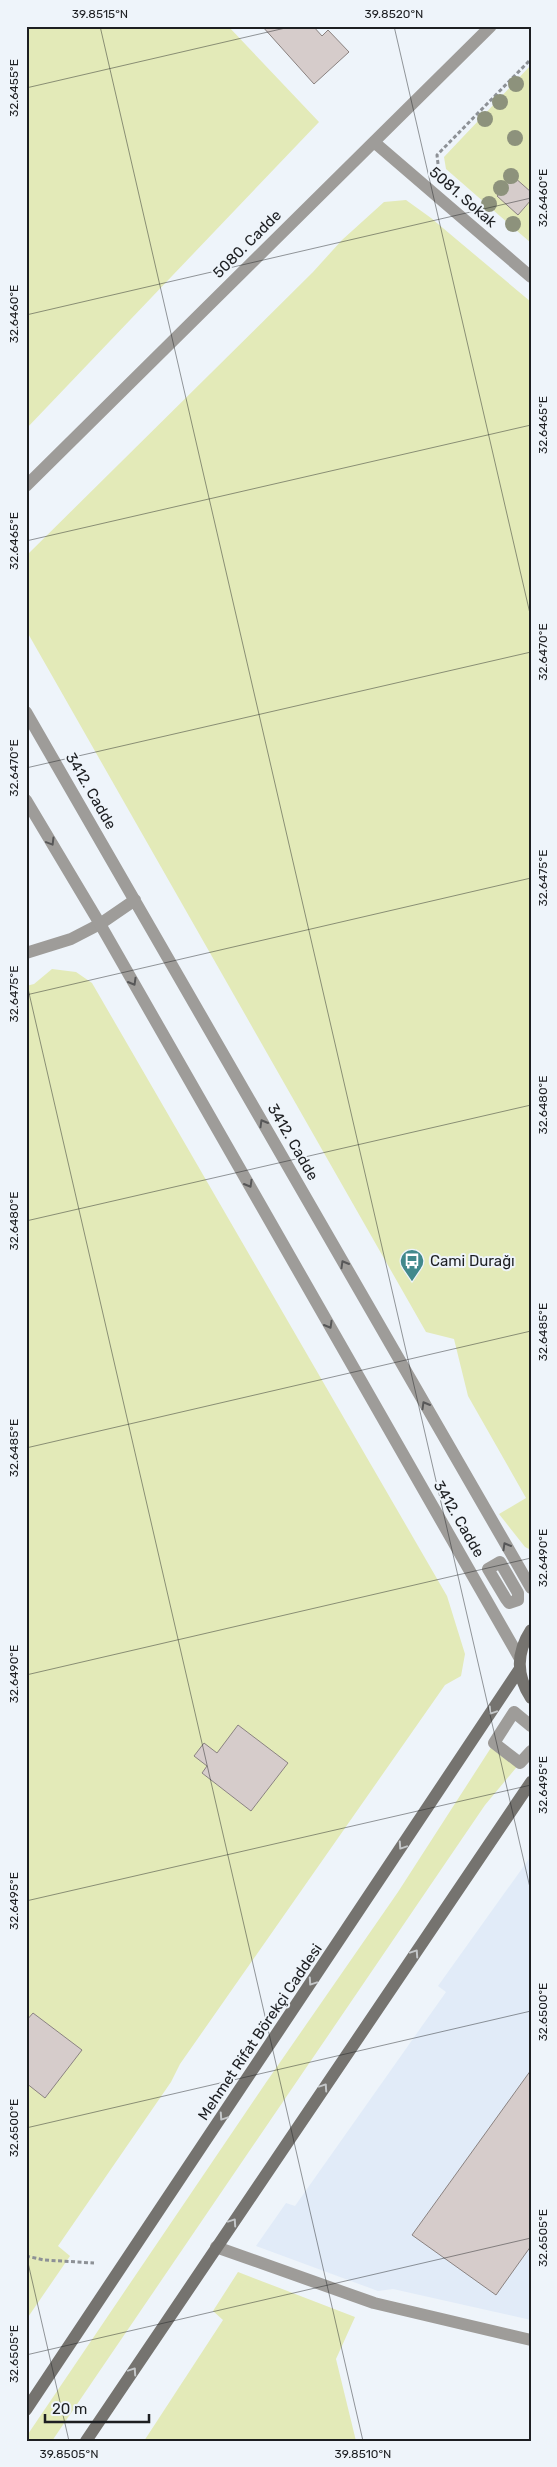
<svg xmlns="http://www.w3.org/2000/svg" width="557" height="2467" font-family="Rubik,sans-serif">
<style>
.built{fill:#e1ebf8}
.green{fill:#e3eab8;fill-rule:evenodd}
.building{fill:#d6cccb;stroke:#8a8280}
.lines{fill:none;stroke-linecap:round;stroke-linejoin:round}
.path{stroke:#8d9196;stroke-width:3;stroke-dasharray:4 2.5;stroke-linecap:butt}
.pedestrian{stroke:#9e9c99;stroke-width:12}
.minor{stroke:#9e9c99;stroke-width:12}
.tertiary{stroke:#9e9c99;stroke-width:12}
.secondary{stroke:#75736f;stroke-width:12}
.tree{fill:#8d927c}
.oneway{stroke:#575758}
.oneway2{stroke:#c4c7c9}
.ticks{fill:none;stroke:#1d1f22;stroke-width:1;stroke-opacity:0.45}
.labels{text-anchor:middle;stroke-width:4;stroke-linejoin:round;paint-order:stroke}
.street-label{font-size:15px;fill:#1d1f22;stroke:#eef4fa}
.poi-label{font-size:15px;fill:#1d1f22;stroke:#eef4fa;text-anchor:start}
.neatline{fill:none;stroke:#1d1f22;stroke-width:2}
.ticks-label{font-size:12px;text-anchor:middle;fill:#1d1f22}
</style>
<rect width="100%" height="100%" fill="#eef4fa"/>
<path class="built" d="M531 1856V2320L393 2289 378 2291 256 2246 286 2203 295 2206 446 1992 438 1986Z"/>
<path class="green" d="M26 26H228L319 122 26 429Z
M531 65V243L446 169 444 157Z
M406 200 431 218 531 302V1550L525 1547 499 1514 526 1498 468 1396 454 1339 426 1332 26 630V556L313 272 342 240 384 202Z
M52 969 76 972 92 983 447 1596 465 1654 461 1676 445 1685 180 2064 171 2082 58 2246 70 2256 26 2320V2083L46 2097 81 2050 33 2013 26 2021V986L34 984ZM217 1753 287 1763 251 1811 202 1773Z
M494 1743 520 1763 485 1805 52 2441H26V2437L265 2084 398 1892Z
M238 2272 355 2317 336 2359 356 2441H144L223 2320 213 2311Z"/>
<path class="building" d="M262 26H313L322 36 328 30 349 52 314 84Z
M514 177 531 192V200L518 215 497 196Z
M238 1725 288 1763 251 1811 202 1773 207 1766 194 1756 204 1743 217 1753Z
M33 2013 82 2050 45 2098 26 2083V2021Z
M531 2070V2246L496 2295 412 2235Z"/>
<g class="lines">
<path class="path" d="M438 164 437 155 531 59
M26 2256 44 2260 94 2263"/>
<path class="pedestrian" d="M500 1562 518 1593V1600L509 1603 506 1599 488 1569Z
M531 1726 514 1712 494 1743 520 1763 531 1751"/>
<path class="minor" d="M374 142 531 277
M26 486 491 26
M26 953 71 939 100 924
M216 2247 374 2303 531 2340"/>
<path class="tertiary" d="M26 712 531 1588
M26 800 100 924 519 1657
M100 924 135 900"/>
<path class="secondary" d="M531 1630C516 1653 516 1675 531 1698
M26 2410 519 1670
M86 2441 531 1782"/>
</g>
<g class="tree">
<circle cx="516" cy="84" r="8"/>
<circle cx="500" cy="102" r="8"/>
<circle cx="485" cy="119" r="8"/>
<circle cx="515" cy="138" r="8"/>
<circle cx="511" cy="176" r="8"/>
<circle cx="501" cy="188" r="8"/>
<circle cx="489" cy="204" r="8"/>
<circle cx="513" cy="224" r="8"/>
</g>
<defs><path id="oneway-chevron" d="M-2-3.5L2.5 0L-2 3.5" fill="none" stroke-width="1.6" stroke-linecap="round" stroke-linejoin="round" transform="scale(1.25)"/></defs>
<g class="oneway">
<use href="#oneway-chevron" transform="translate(51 842) rotate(59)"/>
<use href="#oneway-chevron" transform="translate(133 982) rotate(60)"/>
<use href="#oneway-chevron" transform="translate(263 1123) rotate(-120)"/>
<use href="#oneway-chevron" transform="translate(249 1184) rotate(60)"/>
<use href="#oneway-chevron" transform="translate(344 1264) rotate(-120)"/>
<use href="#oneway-chevron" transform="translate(329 1325) rotate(60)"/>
<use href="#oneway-chevron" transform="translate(425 1405) rotate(-120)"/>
<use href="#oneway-chevron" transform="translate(506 1546) rotate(-120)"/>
</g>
<g class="oneway2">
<use href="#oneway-chevron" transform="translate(492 1711) rotate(124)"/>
<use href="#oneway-chevron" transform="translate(402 1846) rotate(124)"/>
<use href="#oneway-chevron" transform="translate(415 1953) rotate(-56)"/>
<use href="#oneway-chevron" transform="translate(312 1982) rotate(124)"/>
<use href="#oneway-chevron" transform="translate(324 2087) rotate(-56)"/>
<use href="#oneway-chevron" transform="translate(223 2117) rotate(124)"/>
<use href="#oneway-chevron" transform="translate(233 2222) rotate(-56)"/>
<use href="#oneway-chevron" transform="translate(133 2371) rotate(-56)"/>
</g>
<path class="ticks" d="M100 26 531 1892M394 26 531 618M26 88 294 26M26 315 531 198M26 541 531 425M26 768 531 652M26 980 363 2441M26 995 531 878M26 1221 531 1105M26 1448 531 1331M26 1675 531 1558M26 1901 531 1785M26 2128 531 2011M26 2254 69 2441M26 2355 531 2238"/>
<defs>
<g id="bus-pin" transform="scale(1.25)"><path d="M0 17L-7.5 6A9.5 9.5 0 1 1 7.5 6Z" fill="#41898c" stroke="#eef4fa"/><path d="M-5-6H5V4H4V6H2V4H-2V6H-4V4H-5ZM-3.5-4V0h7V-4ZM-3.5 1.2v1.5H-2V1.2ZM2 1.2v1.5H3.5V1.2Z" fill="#fff"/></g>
</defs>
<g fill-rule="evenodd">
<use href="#bus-pin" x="412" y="1261"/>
</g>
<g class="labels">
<g class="street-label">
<text transform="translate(463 197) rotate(41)" y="5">5081. Sokak</text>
<text transform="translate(247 244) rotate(-45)" y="5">5080. Cadde</text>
<text transform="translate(91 791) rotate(60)" y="5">3412. Cadde</text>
<text transform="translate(293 1142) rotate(60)" y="5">3412. Cadde</text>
<text transform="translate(459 1519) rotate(60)" y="5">3412. Cadde</text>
<text transform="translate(260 2032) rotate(-56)" y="5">Mehmet Rifat Börekçi Caddesi</text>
</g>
<g class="poi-label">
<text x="430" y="1266">Cami Durağı</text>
</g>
</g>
<rect width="557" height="2467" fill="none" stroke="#eef4fa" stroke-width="55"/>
<path d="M45 2414v8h104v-8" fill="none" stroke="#1d1f22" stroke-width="2.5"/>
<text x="52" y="2414" font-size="15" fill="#1d1f22" stroke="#eef4fa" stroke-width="4" paint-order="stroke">20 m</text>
<rect x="28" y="28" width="502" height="2412" class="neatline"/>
<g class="ticks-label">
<text x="100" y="18">39.8515°N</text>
<text x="394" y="18">39.8520°N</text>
<text transform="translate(14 88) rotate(-90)" y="4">32.6455°E</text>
<text transform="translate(543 198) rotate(-90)" y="4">32.6460°E</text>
<text transform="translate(14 314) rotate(-90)" y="4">32.6460°E</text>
<text transform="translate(543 425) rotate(-90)" y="4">32.6465°E</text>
<text transform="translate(14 541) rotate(-90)" y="4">32.6465°E</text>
<text transform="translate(543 652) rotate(-90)" y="4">32.6470°E</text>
<text transform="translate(14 768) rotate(-90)" y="4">32.6470°E</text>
<text transform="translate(543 878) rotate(-90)" y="4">32.6475°E</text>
<text transform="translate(14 994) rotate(-90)" y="4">32.6475°E</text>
<text transform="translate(543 1105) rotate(-90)" y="4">32.6480°E</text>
<text transform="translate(14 1221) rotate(-90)" y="4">32.6480°E</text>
<text transform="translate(543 1332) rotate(-90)" y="4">32.6485°E</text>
<text transform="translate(14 1448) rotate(-90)" y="4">32.6485°E</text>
<text transform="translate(543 1558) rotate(-90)" y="4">32.6490°E</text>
<text transform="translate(14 1674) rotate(-90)" y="4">32.6490°E</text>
<text transform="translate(543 1785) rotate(-90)" y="4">32.6495°E</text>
<text transform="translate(14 1901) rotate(-90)" y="4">32.6495°E</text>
<text transform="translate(543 2012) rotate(-90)" y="4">32.6500°E</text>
<text transform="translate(14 2128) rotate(-90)" y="4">32.6500°E</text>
<text transform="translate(543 2238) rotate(-90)" y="4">32.6505°E</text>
<text transform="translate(14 2354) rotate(-90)" y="4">32.6505°E</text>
<text x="69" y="2458">39.8505°N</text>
<text x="363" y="2458">39.8510°N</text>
</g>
</svg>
